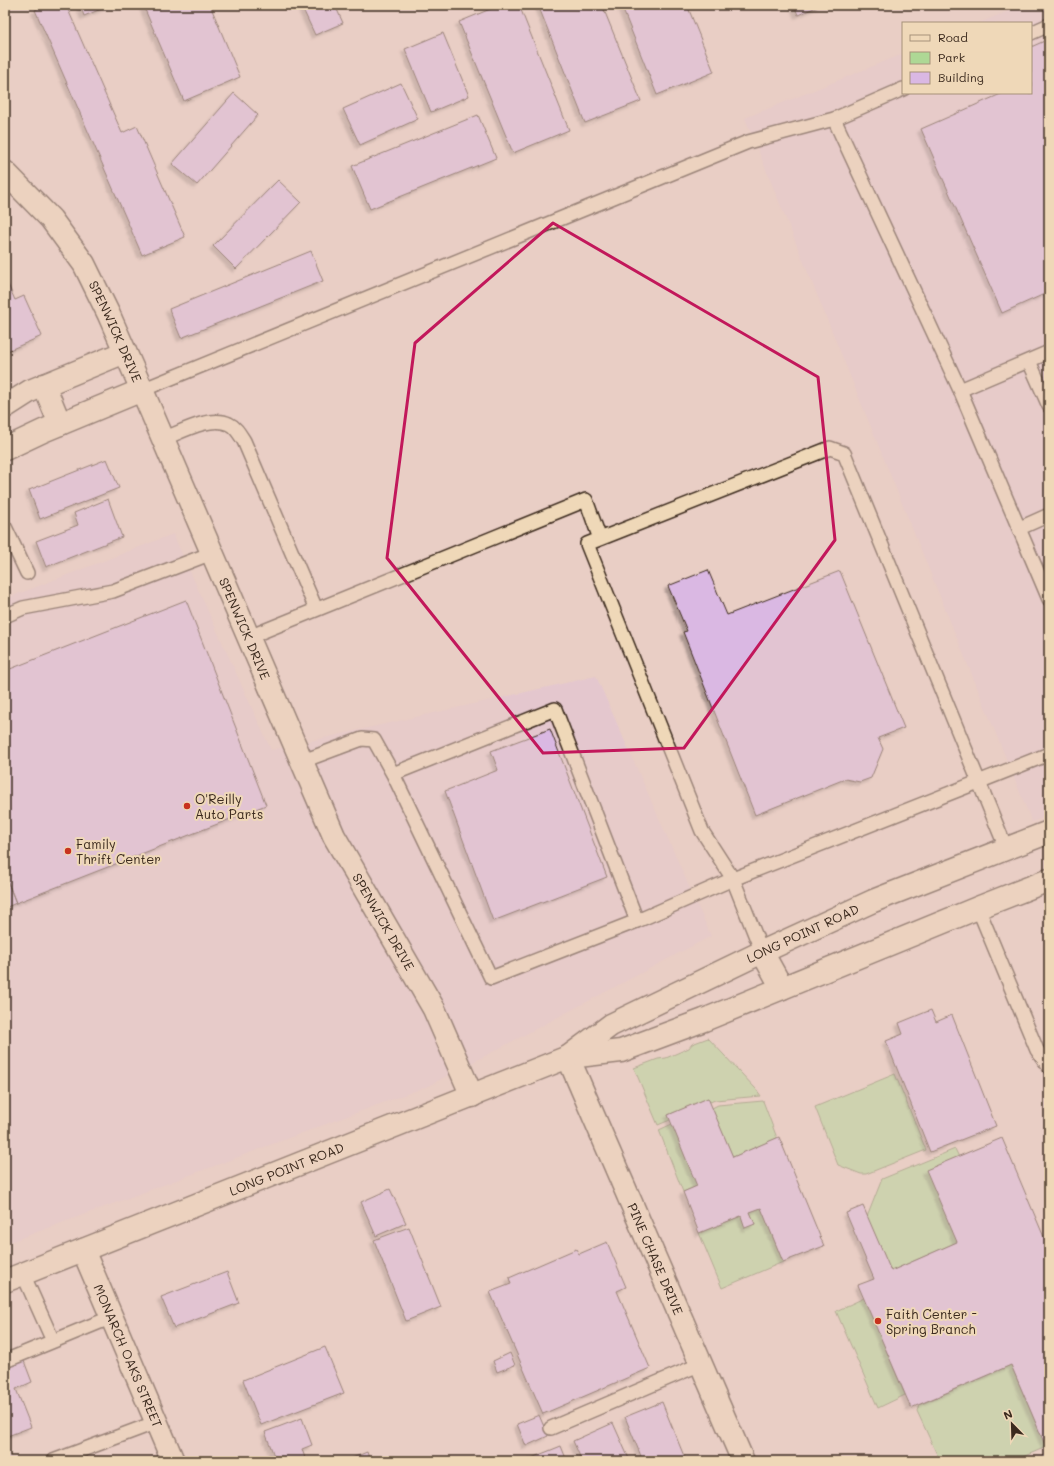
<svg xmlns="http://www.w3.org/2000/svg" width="1054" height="1466" font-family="Mali,sans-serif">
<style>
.built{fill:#e4c7ce}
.green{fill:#aed895;stroke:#74815a}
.building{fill:#dab8e3;stroke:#3b2a1e;filter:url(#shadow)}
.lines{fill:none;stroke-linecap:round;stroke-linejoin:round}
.lane-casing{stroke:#3b2a1e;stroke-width:16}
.street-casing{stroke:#3b2a1e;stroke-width:25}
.secondary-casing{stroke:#3b2a1e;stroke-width:25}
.lane{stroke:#efd8b8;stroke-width:13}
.street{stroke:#efd8b8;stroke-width:22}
.secondary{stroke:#efd8b8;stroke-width:22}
.marked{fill:none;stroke:#c2185b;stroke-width:3;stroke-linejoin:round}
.poi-dot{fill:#c8321e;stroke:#efd8b8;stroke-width:1.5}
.labels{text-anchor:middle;stroke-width:4;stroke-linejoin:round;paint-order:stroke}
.street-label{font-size:13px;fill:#3b2a1e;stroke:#efd8b8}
.poi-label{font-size:13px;fill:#3b2a1e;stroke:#efd8b8;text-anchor:start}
</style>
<defs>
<filter id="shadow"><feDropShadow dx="-3.5" dy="3.5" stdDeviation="1" flood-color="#0004"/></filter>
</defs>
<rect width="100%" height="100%" fill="#e9cec5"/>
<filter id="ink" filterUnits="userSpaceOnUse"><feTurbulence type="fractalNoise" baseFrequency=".025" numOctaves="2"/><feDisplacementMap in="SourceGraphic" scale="8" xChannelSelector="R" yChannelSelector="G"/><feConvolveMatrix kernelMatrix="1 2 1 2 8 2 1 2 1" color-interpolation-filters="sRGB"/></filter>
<g filter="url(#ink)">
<path class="built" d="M1023 5H1049V815L1032 822 745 118 903 54V93H1031V23H979Z
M173 534 271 750 596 676 711 936 428 1086 5 1244V599Z"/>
<path class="green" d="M708 1038 756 1089 761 1096 715 1100 710 1102 708 1098 668 1115 670 1120 658 1125 634 1068 658 1059 666 1058 689 1048 692 1044Z
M895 1074 926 1150 866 1174H861L838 1165 815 1107Z
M763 1101 777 1138 733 1157 712 1108 718 1105Z
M672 1124 697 1186 683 1192 659 1130Z
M955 1149 959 1157 957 1242 891 1271 867 1217 882 1179Z
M761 1208 783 1262 722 1288 699 1233 741 1216 745 1227 755 1224 750 1212Z
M864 1298 905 1395 878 1408 836 1311Z
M1011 1365 1046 1447 1013 1461H940L917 1411 919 1405Z"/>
<path class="building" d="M48 5H66L122 133 137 126 185 237 142 255 35 10Z
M80 5H111L84 16Z
M143 5H210L240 77 184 101Z
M301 5H335L343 23 315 35Z
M500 5H519L569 130 513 153 459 22Z
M538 5H602L641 101 585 123Z
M621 5H687L714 72 657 95Z
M794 5H821L798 15Z
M443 33 469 96 431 112 405 49Z
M1049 39V292L1002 313 921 129 1003 93H1031V47Z
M401 83 418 119 360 145 343 109Z
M234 93 258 115 197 185 172 164Z
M478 115 496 158 370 209 352 166Z
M278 180 301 202 236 269 213 246Z
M311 251 323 281 181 338 169 309Z
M5 278 15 300 24 296 42 336 5 352Z
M107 459 119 488 40 519 29 490Z
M108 499 122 537 46 567 36 541 78 525 74 513Z
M708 570 727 615 840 571 904 728 878 738 883 749 871 778 860 782 845 779 755 815 683 632 687 631 668 586Z
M186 600 266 805 16 903 5 875V671Z
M550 729 607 877 493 921 445 791 498 770 491 751Z
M5 875 16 903 5 908Z
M931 1010 936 1022 952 1015 996 1126 930 1152 886 1041 903 1034 899 1023Z
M708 1098 733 1157 779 1137 824 1246 783 1262 761 1208 750 1212 755 1224 745 1228 741 1216 699 1233 683 1192 697 1186 668 1115Z
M1002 1138 1049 1249V1445L1046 1447 1011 1365 911 1408 858 1285 874 1279 846 1213 863 1206 891 1271 957 1242 926 1170Z
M390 1189 406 1223 376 1236 361 1202Z
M409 1227 441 1307 406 1321 374 1240Z
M607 1242 626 1287 617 1291 650 1368 543 1414 490 1292 511 1284 509 1278 576 1249 579 1254Z
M227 1272 239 1303 174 1328 161 1297Z
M325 1347 344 1393 261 1425 243 1380Z
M510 1353 515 1365 497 1372 493 1361Z
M24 1361 32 1382 16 1389 31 1427 5 1437V1368Z
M662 1402 686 1461H643L625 1417Z
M539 1415 548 1436 526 1446 517 1424Z
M302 1418 312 1445 302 1449 306 1461H276L265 1432Z
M613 1423 630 1461H582L573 1441Z
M561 1446 567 1461H524Z
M367 1452 370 1461H345Z"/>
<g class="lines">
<g class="lane-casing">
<path id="lane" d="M1031 33 1049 25
M834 119 960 390 1049 599
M1029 361 1049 406
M142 390 748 142 834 119 903 89
M960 390 1049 352
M163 439C181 432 211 415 229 424 236 427 240 435 244 441L316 609
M5 527 27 573
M1020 528 1049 515
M5 616 23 608 113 591 212 553
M249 637 586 500 600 539
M303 761 362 739 374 740 393 774 491 978 637 921 733 879 1049 754
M393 774 555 709 637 921
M978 908 1037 1050 1049 1067
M762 952 733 879 702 831 587 544 830 448 844 453 1006 848
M23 1274 53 1341
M5 1361 112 1317
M551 1428 701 1364
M53 1461 157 1422"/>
</g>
<g class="street-casing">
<g id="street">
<path d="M44 385 60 424"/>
<path d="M5 407 30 391 125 352"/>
<path d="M5 449 43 431 142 390"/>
<path id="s1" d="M568 1057 743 1461"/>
<path id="s2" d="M83 1250 173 1461"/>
</g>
</g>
<g class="secondary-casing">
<g id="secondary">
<path id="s3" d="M5 172 51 219 84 264 109 315 142 390 334 836 434 1009 472 1096"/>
<path d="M762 952 782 988"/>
<path d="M569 1057 621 1051 704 1020 980 907 1049 880"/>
<path id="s4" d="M5 1281 568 1057 611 1025 762 952 873 901 1049 832"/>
</g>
</g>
<use href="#lane" class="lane"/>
<use href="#street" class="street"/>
<use href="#secondary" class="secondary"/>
</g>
</g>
<path d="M0 0H1054V1466H0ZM553 223 818 377 835 540 684 748 543 753 387 558 415 343Z" fill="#e9cec5" fill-opacity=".55" fill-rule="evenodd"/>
<path class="marked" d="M553 223 818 377 835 540 684 748 543 753 387 558 415 343Z"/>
<g class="poi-dot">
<circle cx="187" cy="806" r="4"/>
<circle cx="68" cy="851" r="4"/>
<circle cx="878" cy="1321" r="4"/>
</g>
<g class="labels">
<g class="street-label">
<text dy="5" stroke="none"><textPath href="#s3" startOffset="196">SPENWICK DRIVE</textPath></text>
<text dy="5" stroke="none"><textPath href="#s3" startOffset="520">SPENWICK DRIVE</textPath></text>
<text dy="5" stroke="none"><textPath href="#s3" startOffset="845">SPENWICK DRIVE</textPath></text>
<text dy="5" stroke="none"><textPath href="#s4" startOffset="872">LONG POINT ROAD</textPath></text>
<text dy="5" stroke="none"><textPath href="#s4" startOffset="303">LONG POINT ROAD</textPath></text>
<text dy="5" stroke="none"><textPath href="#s1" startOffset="220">PINE CHASE DRIVE</textPath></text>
<text dy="5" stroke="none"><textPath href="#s2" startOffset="115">MONARCH OAKS STREET</textPath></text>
</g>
<g class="poi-label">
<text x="195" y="804">O'Reilly<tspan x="195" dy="15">Auto Parts</tspan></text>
<text x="76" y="849">Family<tspan x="76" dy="15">Thrift Center</tspan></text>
<text x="886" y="1319">Faith Center -<tspan x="886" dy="15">Spring Branch</tspan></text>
</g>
</g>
<rect width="1054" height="1466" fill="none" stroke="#efd8b8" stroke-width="20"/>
<rect x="10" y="10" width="1034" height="1446" fill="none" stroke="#3b2a1e" stroke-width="1.5" filter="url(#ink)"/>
<rect x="902" y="22" width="130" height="72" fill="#efd8b8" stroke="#a7927a"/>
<rect x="910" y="35" width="20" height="6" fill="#efd8b8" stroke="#a7927a"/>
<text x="938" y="42" font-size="12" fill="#3b2a1e">Road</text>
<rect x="910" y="52" width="20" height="12" fill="#aed895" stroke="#a7927a"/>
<text x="938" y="62" font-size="12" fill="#3b2a1e">Park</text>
<rect x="910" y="72" width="20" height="12" fill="#dab8e3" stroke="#a7927a"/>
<text x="938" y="82" font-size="12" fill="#3b2a1e">Building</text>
<g transform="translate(1012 1424) rotate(337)" stroke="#efd8b8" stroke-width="3" paint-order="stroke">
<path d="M0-3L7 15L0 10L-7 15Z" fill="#3b2a1e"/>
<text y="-6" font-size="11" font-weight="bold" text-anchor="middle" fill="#3b2a1e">N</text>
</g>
</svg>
